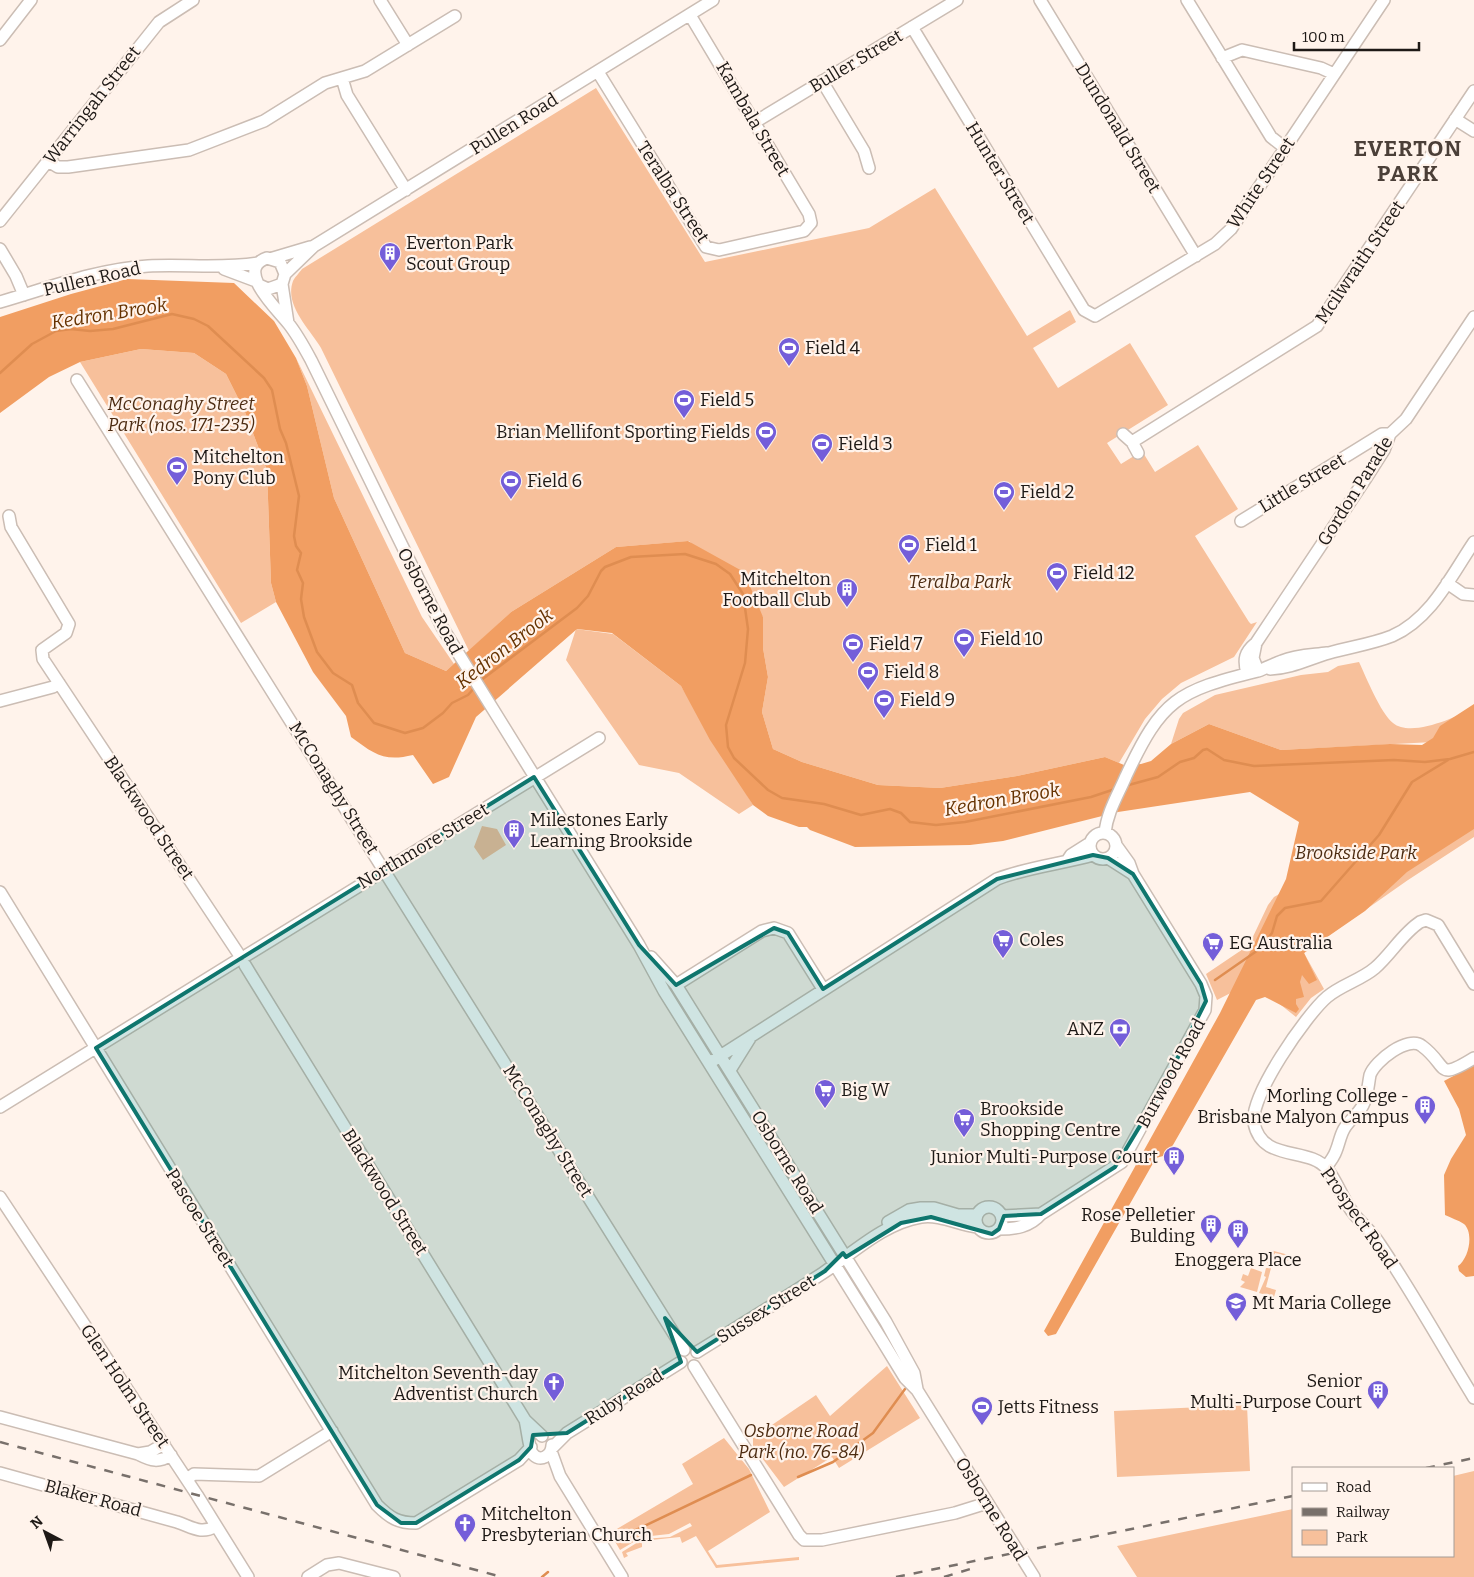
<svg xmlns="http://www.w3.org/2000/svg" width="1474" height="1577" font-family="Bitter,serif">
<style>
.green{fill:#f7c09b}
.forest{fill:#f19e62}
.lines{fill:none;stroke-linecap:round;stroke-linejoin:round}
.stream{stroke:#df8d51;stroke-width:2.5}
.minor-casing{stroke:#cbbdb4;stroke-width:14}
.minor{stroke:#fff;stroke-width:11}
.rail{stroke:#78706b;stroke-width:2.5;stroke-dasharray:9 9;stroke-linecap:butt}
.marked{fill:#0f766e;fill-opacity:0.2;stroke:#0f766e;stroke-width:4;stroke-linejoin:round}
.labels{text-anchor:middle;stroke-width:4.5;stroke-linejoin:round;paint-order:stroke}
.street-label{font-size:18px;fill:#1e1916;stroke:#fff3eb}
.poi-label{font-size:18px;fill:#1e1916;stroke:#fff3eb;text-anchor:start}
.park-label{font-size:18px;font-style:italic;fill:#4d2c12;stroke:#fff3eb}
.water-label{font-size:19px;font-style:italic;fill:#663200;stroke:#fff3eb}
.district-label{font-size:22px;font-weight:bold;letter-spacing:1px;fill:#4b3f38;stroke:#fff3eb}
</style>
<rect width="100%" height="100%" fill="#fff3eb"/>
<path class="green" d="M596 88 705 262 869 228 935 188 1027 336 1070 310 1076 322 1033 348 1058 388 1130 343 1168 405 1107 443 1121 464 1142 451 1155 472 1198 445 1238 509 1195 536 1249 622 1251 624 1257 622 1234 657 1181 683 1162 699 1145 719 1119 763 1105 757 1017 776 940 788 878 785 802 762 773 749 762 712 768 677 763 648V617L689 541 616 547 511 612 469 651 321 348C310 329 284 306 293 281 295 277 300 272 302 269Z
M141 349 194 353 226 374 245 412 267 470 271 583 276 602 241 623 80 362Z
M296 358 422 617 454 664 446 671 405 653 334 498 307 386Z
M576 629 613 634 681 686 753 805 739 814 679 773 639 765 566 660Z
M1359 662C1367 679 1380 712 1393 723 1411 738 1456 717 1474 708V837L1408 880 1304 953 1324 989 1311 998 1296 1017 1252 982 1217 1000 1206 974 1249 945 1268 905 1274 897 1288 889 1433 742 1281 750 1209 724 1171 744 1179 719 1183 713 1215 695 1301 675 1328 672 1338 666Z
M482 826 497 829 506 845 483 860 474 847Z
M1270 1250 1289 1255 1288 1261H1286L1287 1256 1275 1253 1266 1287 1276 1290 1274 1297 1259 1293 1266 1277 1264 1276 1266 1268H1268L1269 1264 1267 1263 1272 1255Z
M1251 1268 1262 1272 1257 1292 1240 1287 1245 1282 1241 1280 1243 1274 1248 1276Z
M887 1366 920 1418 839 1468 832 1457 784 1487 753 1446V1438L816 1395 830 1416Z
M1247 1405 1250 1471 1117 1477 1114 1411Z
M724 1438 749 1469 770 1512 708 1551 717 1565 799 1557V1560L716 1568 696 1536 682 1543 680 1537 642 1541V1547L626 1553 628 1556 624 1558 622 1552 643 1539 670 1537 692 1526 690 1523 669 1534 642 1537 620 1550 610 1533 693 1484 682 1464Z
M1474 1471V1577H1137L1117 1546 1293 1509V1556H1453V1476Z"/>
<path class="forest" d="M127 279 234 283 274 321 296 358 307 386 334 498 405 653 446 671 511 612 616 547 688 541 744 572 763 617V648L768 677 762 712 773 749 802 762 878 785 940 788 1017 776 1105 757 1124 765 1141 764 1151 761 1171 744 1209 724 1281 750 1390 744 1422 745 1433 738 1440 726 1474 704V829L1407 872 1365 911 1304 953 1317 980 1309 984 1302 975 1300 982 1304 997 1296 999V1004L1299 1009 1296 1013 1265 997 1256 1000 1173 1145 1163 1156 1156 1158 1056 1334 1048 1336 1044 1331 1220 1013 1286 879 1299 822 1250 792 1118 812 1003 841 970 845 855 847 810 830 807 827H799L768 816 753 805 710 740 681 686 612 633 577 629 476 717 449 777 433 784 413 755C384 762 374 754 351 737L346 716 313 672 276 602 271 583 267 470 245 412 226 374 194 353 141 349 80 362 49 377 0 413V317L71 294Z
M1474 1065V1276L1466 1277 1459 1271 1458 1266C1469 1258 1474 1233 1464 1224 1458 1220 1451 1218 1445 1215L1444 1175 1451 1159 1466 1135 1459 1109 1444 1081Z"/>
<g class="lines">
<path class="stream" d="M0 373 32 344 56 331 71 329 90 331 113 329 172 314 194 319 208 326 264 378 272 390 280 429 286 443 299 496 294 536 296 546 301 553 297 570 303 583 301 599 304 617 317 652 333 673 352 685 358 703 374 723 405 733 423 728 443 713 452 703 468 695 475 687
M480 681 577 608 588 596 601 571 605 567 631 557 685 554 716 564 730 574 743 594 748 629 745 663 726 725 728 747 734 758 768 790 782 798 824 804 861 815 890 809 901 813 910 822 936 825 965 822 1091 797 1115 789
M1125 786 1158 777 1180 762 1194 758 1203 750 1207 749 1224 760 1254 766 1394 760 1425 762 1450 759 1474 752
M1215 980 1261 948 1272 933 1277 916 1285 908 1321 901 1379 835 1412 782 1448 760
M798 1477 833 1462 873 1433 905 1389
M613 1541 751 1475
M542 1577 548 1572"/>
<g class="minor-casing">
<path id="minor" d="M380 0 408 45
M1040 0 1196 256
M1187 0 1271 137 1285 148
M912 27 1084 310 1095 316 1215 244 1231 229 1384 0
M0 40 31 0
M1222 58 1242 50 1321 68 1334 74
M598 72 706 247 719 250 804 231 811 223 809 214 690 15
M342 78 347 95 406 190
M822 81 864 151 869 168
M1455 119 1474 131
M755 122 957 0
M48 161 58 167H68L189 150 264 121 325 83 365 71 455 16
M0 221 159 22 193 0
M0 249 16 276 24 295
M273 258 310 247
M224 269 256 281
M285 274 314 246 713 0
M282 284 288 323
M259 285 268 289 282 284 285 274 280 262 267 258C234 269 277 309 288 323 297 334 304 347 311 360L442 627 639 945 664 991 883 1342 905 1378 917 1390 1034 1577
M0 302C48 288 98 269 148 266 185 264 221 269 258 263
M77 380 684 1350
M1123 434 1132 442 1138 453
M1132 442 1317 326 1474 91
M9 516 11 527 69 624 66 633 42 650 43 659 238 953
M1241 521 1382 434H1390
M1447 583 1463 594 1474 595
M1256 643 1253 658 1258 671
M1270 669C1292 668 1308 659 1329 653 1350 647 1372 644 1392 636 1431 619 1451 576 1474 542
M1247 673C1243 659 1245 652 1256 643L1366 478 1384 450 1390 434 1406 419 1474 317
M0 701 53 687 59 683
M1090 846a13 13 0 1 1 26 0a13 13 0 1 1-26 0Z
M1105 833C1107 812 1118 795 1126 776 1162 699 1177 691 1258 671 1266 668 1274 664 1282 661 1296 655 1312 655 1327 653
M1108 858 1133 874
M1067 861 1071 855 1090 843
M0 892 377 1505C390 1518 398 1523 416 1523L519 1460 531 1447
M247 955 599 738
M651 957 676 985 886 1322 914 1373 917 1389
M245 965 525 1420 542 1436
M1474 984 1438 925 1426 920 1420 922C1403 933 1391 954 1375 968 1361 980 1341 985 1327 997 1306 1015 1249 1097 1254 1123 1262 1163 1309 1146 1327 1169 1338 1182 1343 1201 1354 1214 1362 1224 1372 1232 1379 1243 1413 1293 1442 1346 1474 1398
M676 985 762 931 774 928 788 933 823 989
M714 1060 997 879C1028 867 1061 864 1093 855
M730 1070 750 1038
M0 1107 236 961
M1326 1167C1330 1162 1334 1157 1336 1151 1339 1144 1340 1136 1344 1129 1349 1120 1358 1115 1363 1105 1368 1096 1368 1085 1370 1075 1375 1061 1408 1035 1422 1046 1449 1066 1435 1082 1474 1058
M0 1197 197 1495 248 1577
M976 1220a13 13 0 1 1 26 0a13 13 0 1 1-26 0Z
M1002 1216 1041 1214
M888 1222 909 1210 921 1208H934L958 1215H977
M999 1229C1015 1229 1030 1227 1041 1214L1122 1162 1205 1010 1206 996 1201 984 1133 874 1129 863 1116 845
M697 1352C739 1326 782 1300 823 1273 853 1253 884 1223 921 1217 940 1214 959 1225 977 1227
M694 1366 799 1535 804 1540H822L955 1513 987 1503
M0 1417 138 1454C152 1461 158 1463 171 1455
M525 1420C527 1427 529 1448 532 1453 540 1464 552 1455 552 1445
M552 1448 567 1433 681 1362
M551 1451 560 1476 622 1577
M138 1454 150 1452 164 1444
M0 1473 177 1522C192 1527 201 1535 216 1526
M187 1479 194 1474 259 1476 332 1431
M308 1577 327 1565 339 1563 394 1577"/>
</g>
<use href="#minor" class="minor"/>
<path class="rail" d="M0 1442 502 1577
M1426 1468 1474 1458
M896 1577 1293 1496
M944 1577 977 1567"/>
</g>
<path class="marked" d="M534 777 639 945 676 985 774 928 788 933 823 989 997 879 1093 855 1108 858 1133 874 1201 984 1206 1001 1160 1093 1115 1167 1041 1214 1004 1216 999 1229 992 1234 931 1217 901 1223 846 1257 843 1253 825 1271 697 1352 665 1318 681 1362 567 1433 533 1435 531 1447 519 1460 416 1523H401L377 1505 96 1048Z"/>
<defs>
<g id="building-pin" transform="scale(1.125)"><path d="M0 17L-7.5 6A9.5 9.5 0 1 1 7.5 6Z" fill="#745ed9" stroke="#fff3eb"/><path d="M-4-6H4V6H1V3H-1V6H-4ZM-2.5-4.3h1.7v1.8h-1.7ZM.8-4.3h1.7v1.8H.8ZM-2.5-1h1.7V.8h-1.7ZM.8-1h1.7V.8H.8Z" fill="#fff"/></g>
<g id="stadium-pin" transform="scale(1.125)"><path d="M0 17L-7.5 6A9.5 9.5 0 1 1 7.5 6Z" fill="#745ed9" stroke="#fff3eb"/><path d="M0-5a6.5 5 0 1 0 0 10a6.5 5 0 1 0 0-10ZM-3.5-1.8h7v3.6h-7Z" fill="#fff"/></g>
<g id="supermarket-pin" transform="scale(1.125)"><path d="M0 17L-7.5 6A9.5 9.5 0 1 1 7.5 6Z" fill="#745ed9" stroke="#fff3eb"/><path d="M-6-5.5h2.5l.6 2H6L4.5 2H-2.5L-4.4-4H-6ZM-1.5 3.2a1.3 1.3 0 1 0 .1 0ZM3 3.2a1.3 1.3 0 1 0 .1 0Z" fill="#fff"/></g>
<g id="bank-pin" transform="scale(1.125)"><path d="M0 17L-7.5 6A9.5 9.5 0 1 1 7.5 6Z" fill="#745ed9" stroke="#fff3eb"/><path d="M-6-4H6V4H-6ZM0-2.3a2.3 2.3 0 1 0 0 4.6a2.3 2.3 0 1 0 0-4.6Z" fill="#fff"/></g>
<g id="school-pin" transform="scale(1.125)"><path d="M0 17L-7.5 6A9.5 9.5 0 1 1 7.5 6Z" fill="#745ed9" stroke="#fff3eb"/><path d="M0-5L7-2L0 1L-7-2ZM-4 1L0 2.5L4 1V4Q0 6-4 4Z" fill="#fff"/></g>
<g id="church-pin" transform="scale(1.125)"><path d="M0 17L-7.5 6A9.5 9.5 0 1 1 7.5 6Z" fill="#745ed9" stroke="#fff3eb"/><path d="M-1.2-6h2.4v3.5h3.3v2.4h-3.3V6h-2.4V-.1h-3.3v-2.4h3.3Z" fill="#fff"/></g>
</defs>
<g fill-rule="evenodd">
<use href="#building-pin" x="390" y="253"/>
<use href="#stadium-pin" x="789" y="348"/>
<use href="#stadium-pin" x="684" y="400"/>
<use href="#stadium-pin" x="766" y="432"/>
<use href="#stadium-pin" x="822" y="444"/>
<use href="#stadium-pin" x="177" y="467"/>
<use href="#stadium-pin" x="511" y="481"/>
<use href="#stadium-pin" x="1004" y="492"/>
<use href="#stadium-pin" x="909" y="545"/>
<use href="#stadium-pin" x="1057" y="573"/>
<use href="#building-pin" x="847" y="589"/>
<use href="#stadium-pin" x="964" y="639"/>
<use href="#stadium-pin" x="853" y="644"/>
<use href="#stadium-pin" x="868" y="672"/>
<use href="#stadium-pin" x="884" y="700"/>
<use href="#building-pin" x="514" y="830"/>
<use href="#supermarket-pin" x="1003" y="940"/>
<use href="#supermarket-pin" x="1213" y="943"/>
<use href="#bank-pin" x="1120" y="1029"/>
<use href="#supermarket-pin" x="825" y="1090"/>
<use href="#building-pin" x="1425" y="1106"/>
<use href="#supermarket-pin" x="964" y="1119"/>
<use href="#building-pin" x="1174" y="1157"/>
<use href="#building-pin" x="1211" y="1225"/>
<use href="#building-pin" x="1238" y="1230"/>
<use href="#school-pin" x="1236" y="1303"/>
<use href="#church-pin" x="554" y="1383"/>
<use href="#building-pin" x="1378" y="1391"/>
<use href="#stadium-pin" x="982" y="1407"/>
<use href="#church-pin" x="465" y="1524"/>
</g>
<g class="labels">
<g class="street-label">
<text transform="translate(856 61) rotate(-31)" y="6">Buller Street</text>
<text transform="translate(92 105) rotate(-52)" y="6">Warringah Street</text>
<text transform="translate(753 119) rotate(60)" y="6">Kambala Street</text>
<text transform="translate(514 124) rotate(-32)" y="6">Pullen Road</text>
<text transform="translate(1118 128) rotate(59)" y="6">Dundonald Street</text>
<text transform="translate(1000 173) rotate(59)" y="6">Hunter Street</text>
<text transform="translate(1261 183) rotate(-56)" y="6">White Street</text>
<text transform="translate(673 192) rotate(57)" y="6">Teralba Street</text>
<text transform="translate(1360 262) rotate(-56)" y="6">Mcilwraith Street</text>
<text transform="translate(92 279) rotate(-13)" y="6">Pullen Road</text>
<text transform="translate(1302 483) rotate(-31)" y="6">Little Street</text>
<text transform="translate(1355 491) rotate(-58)" y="6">Gordon Parade</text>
<text transform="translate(430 601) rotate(62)" y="6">Osborne Road</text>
<text transform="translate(334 788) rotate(58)" y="6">McConaghy Street</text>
<text transform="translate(149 818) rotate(56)" y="6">Blackwood Street</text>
<text transform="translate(423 846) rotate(-31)" y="6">Northmore Street</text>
<text transform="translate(1171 1073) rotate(-61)" y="6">Burwood Road</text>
<text transform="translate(548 1131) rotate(58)" y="6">McConaghy Street</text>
<text transform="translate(787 1162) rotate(58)" y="6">Osborne Road</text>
<text transform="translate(385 1192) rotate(58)" y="6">Blackwood Street</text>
<text transform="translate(200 1218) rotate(58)" y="6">Pascoe Street</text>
<text transform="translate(1359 1218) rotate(55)" y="6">Prospect Road</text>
<text transform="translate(766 1309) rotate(-32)" y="6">Sussex Street</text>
<text transform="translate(125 1386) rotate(56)" y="6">Glen Holm Street</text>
<text transform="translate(624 1397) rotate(-32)" y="6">Ruby Road</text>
<text transform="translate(93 1498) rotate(15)" y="6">Blaker Road</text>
<text transform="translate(991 1509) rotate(58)" y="6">Osborne Road</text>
</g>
<g class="poi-label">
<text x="406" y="249">Everton Park<tspan x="406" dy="21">Scout Group</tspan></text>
<text x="805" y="354">Field 4</text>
<text x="700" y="406">Field 5</text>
<text x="750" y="438" text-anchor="end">Brian Mellifont Sporting Fields</text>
<text x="838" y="450">Field 3</text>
<text x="193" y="463">Mitchelton<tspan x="193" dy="21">Pony Club</tspan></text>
<text x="527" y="487">Field 6</text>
<text x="1020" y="498">Field 2</text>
<text x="925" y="551">Field 1</text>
<text x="1073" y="579">Field 12</text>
<text x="831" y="585" text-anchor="end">Mitchelton<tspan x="831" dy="21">Football Club</tspan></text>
<text x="980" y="645">Field 10</text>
<text x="869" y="650">Field 7</text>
<text x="884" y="678">Field 8</text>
<text x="900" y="706">Field 9</text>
<text x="530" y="826">Milestones Early<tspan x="530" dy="21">Learning Brookside</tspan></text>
<text x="1019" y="946">Coles</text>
<text x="1229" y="949">EG Australia</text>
<text x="1104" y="1035" text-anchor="end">ANZ</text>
<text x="841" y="1096">Big W</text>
<text x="1409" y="1102" text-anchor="end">Morling College -<tspan x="1409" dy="21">Brisbane Malyon Campus</tspan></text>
<text x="980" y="1115">Brookside<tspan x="980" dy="21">Shopping Centre</tspan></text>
<text x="1158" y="1163" text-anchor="end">Junior Multi-Purpose Court</text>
<text x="1195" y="1221" text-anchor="end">Rose Pelletier<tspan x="1195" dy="21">Bulding</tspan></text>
<text x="1238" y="1266" text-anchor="middle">Enoggera Place</text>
<text x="1252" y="1309">Mt Maria College</text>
<text x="538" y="1379" text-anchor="end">Mitchelton Seventh-day<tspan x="538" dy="21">Adventist Church</tspan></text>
<text x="1362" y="1387" text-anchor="end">Senior<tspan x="1362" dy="21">Multi-Purpose Court</tspan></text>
<text x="998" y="1413">Jetts Fitness</text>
<text x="481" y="1520">Mitchelton<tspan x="481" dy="21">Presbyterian Church</tspan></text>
</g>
<g class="park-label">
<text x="181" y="410">McConaghy Street<tspan x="181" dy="21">Park (nos. 171-235)</tspan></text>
<text x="960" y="588">Teralba Park</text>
<text x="1356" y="859">Brookside Park</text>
<text x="801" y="1437">Osborne Road<tspan x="801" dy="21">Park (no. 76-84)</tspan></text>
</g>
<g class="water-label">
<text transform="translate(109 313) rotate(-9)" y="7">Kedron Brook</text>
<text transform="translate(504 648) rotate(-38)" y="7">Kedron Brook</text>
<text transform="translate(1002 799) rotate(-10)" y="7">Kedron Brook</text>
</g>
<g class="district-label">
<text x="1408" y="156">EVERTON<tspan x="1408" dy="25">PARK</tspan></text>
</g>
</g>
<rect x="1292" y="1467" width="162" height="90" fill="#fff3eb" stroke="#a59c96"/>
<rect x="1302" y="1483" width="25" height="8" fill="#ffffff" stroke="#a59c96"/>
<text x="1336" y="1492" font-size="15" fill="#1e1916">Road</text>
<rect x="1302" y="1508" width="25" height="8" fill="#78706b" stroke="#a59c96"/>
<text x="1336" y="1517" font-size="15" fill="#1e1916">Railway</text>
<rect x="1302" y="1530" width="25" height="15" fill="#f7c09b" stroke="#a59c96"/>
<text x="1336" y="1542" font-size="15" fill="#1e1916">Park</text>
<g transform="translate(45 1532) rotate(319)" stroke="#fff3eb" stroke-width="4" paint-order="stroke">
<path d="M0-4L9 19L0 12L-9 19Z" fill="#1e1916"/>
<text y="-8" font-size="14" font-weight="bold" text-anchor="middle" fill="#1e1916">N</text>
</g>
<path d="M1294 42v8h125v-8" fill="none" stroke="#1e1916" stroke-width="2.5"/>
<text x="1302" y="42" font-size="15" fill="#1e1916" stroke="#fff3eb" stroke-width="4" paint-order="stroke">100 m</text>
</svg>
